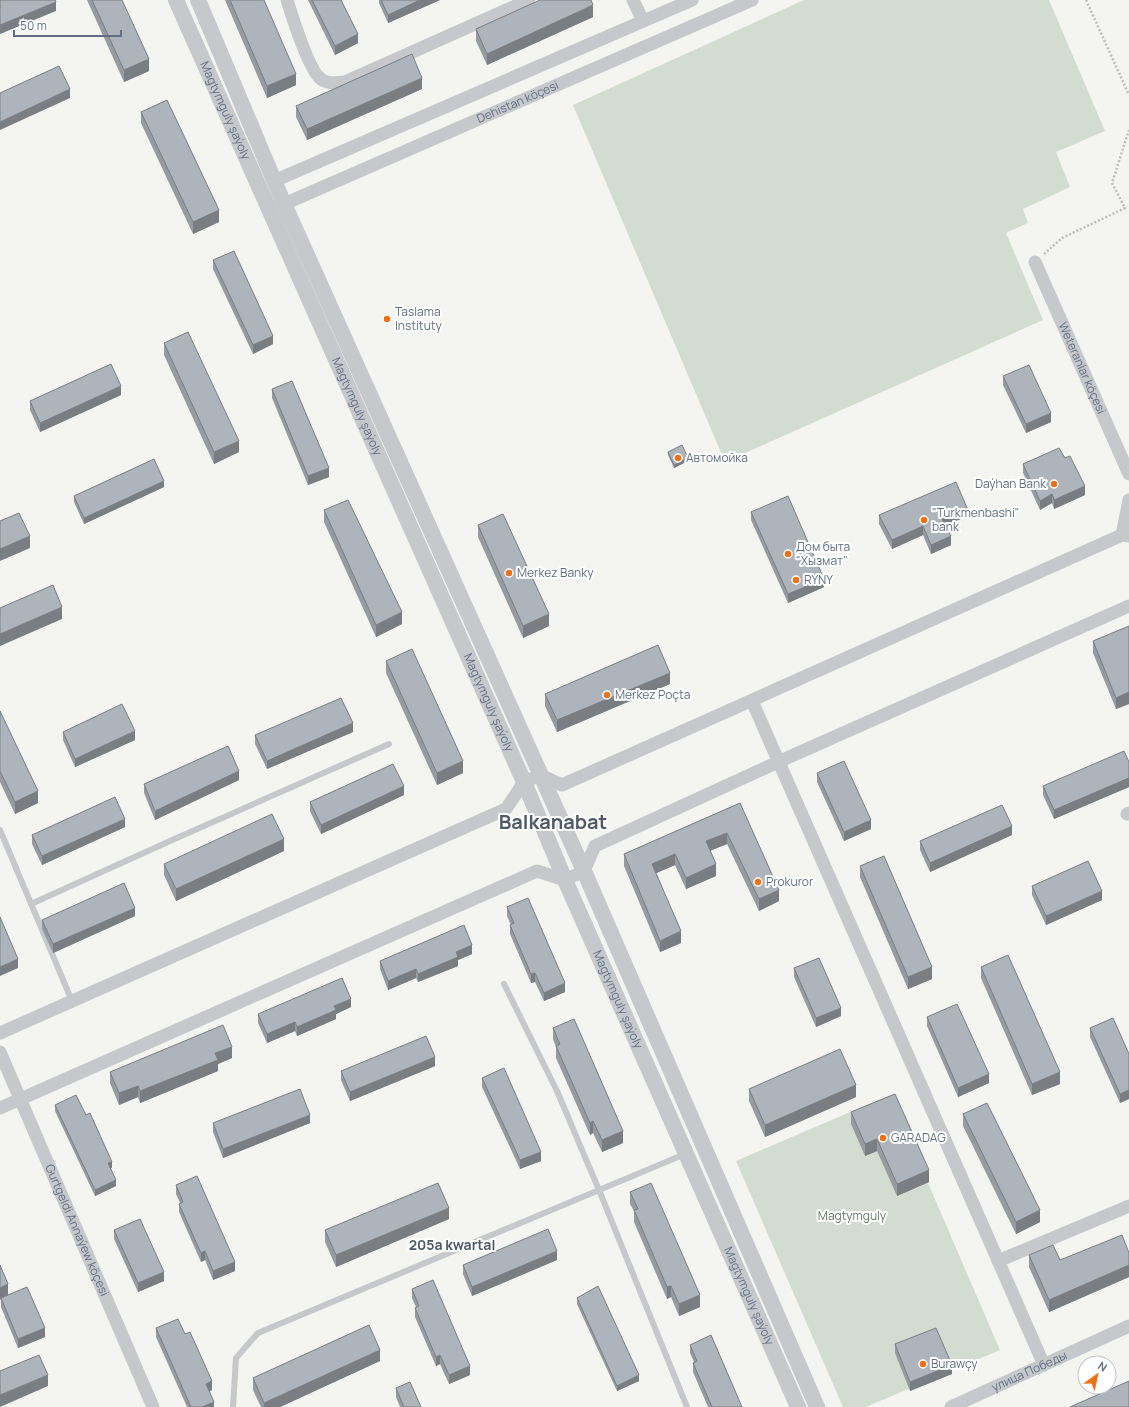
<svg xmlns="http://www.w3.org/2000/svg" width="1129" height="1407" font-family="Manrope,sans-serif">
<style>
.green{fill:#d3dcd1}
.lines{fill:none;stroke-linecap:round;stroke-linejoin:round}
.path{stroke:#bdbec1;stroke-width:2.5;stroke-dasharray:2 2;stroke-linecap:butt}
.service{stroke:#c6c8cc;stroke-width:6}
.minor{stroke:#c6c8cc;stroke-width:13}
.tertiary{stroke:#c6c8cc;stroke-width:16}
.wall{fill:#969ba1}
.shaded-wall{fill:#7a7e83}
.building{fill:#aeb4bb;stroke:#7a7e83}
.poi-dot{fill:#ee7017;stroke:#fff;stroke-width:1.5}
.labels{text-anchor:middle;stroke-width:4;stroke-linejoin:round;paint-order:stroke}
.street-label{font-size:12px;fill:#616e83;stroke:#fff}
.poi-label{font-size:12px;fill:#616e83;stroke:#fff;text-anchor:start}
.park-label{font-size:12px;fill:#617a61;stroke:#fff}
.quarter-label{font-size:14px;font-weight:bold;fill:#505968;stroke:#fff}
.town-label{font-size:20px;font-weight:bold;fill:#505968;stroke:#fff}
</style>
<rect width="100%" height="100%" fill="#f4f5f0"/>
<path class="green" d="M804 0H1049L1105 131 1056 152 1070 187 1023 209 1028 223 1006 233 1043 320 725 462 573 105Z
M890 1095 1000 1350 866 1407H843L736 1161Z"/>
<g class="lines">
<path class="path" d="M1086 0 1129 95
M1044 254 1062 238 1125 208 1112 183 1129 130"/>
<path class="service" d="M0 830 72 1001
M31 904 170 841 389 744
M504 984 557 1091 599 1190 687 1407
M233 1407 236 1358 258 1333 685 1154"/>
<g class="minor">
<path d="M287 0C292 16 309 71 321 79 327 84 338 83 345 82L529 0"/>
<path d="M633 0 643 21"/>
<path d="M274 181 692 0"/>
<path id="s1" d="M284 204 752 0"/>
<path id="s2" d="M1035 262 1129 474"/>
<path d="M1122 535 1129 500"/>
<path d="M752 701 1044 1365"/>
<path d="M1127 814 1129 813"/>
<path d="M0 1033 506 809 524 782 540 775 562 785 1122 535 1129 536"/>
<path id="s3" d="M0 1052 153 1407"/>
<path d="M0 1108 537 871 565 880 584 871 595 846 778 762 1129 606"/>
<path d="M998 1261 1129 1206"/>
<path id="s4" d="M951 1407 1129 1326"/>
</g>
<g class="tertiary">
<path id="s5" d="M176 0 524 782 565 880 798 1407"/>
<path d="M198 0 284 204 584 871 817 1407"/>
</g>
</g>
<path class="wall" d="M87 0H122L149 71 124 82Z
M225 0H264L296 85 267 98Z
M308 0H341L358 43 335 55Z
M379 0H440L388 23 379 3Z
M593 17 487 65 476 41V29Z
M422 89 307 140 296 117V106Z
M141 112 219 222 193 234 141 123Z
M213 260 273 344 253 354 213 269Z
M164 343 239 452 214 464 164 355Z
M1003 376 1051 422 1026 433 1003 385Z
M272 389 329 477 308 485 272 398Z
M121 395 40 432 30 410V401Z
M668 452 688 461 674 468 668 455Z
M1023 464 1085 495 1054 509 1052 503 1040 510 1023 473Z
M164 487 84 524 74 502V496Z
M324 510 402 624 376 637 324 522Z
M751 512 824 587 788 603 751 520Z
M879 515 967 516 946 526 951 545 931 554 923 535 892 549 879 524Z
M478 525 549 626 523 638 478 537Z
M1129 626V704L1116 709 1093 653V641Z
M386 661 463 773 437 785 386 673Z
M670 684 557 732 545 706V694Z
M0 711 38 803 15 814 0 782Z
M63 732 135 740 75 767 63 740Z
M353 732 267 769 255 744V735Z
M1129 762V787L1054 819 1043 795V786Z
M817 773 871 829 844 841 817 782Z
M239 780 155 820 144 793V784Z
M404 795 321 834 310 811V802Z
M740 803 779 901 759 911 727 844 710 851 716 876 686 889 675 865 656 873 681 943 660 952 624 866V854Z
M125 827 42 865 32 844V835Z
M1012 835 930 872 920 850V841Z
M284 851 176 901 164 875V864Z
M860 866 932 979 908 989 860 877Z
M1032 886 1102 900 1046 925 1032 895Z
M507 907 565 992 544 1001 535 982 531 983 510 934V925H511L507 916Z
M135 916 53 953 42 929V920Z
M472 954 458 960V966L418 982 416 978 388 990 380 969V961Z
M981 967 1060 1084 1032 1095 981 978Z
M794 968 841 1016 816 1027 794 977Z
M351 1007 336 1014V1019L297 1036 295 1031 267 1043 258 1023V1014Z
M927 1017 989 1083 958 1097 927 1026Z
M553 1028 623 1143 602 1152 593 1133 590 1135 556 1058V1047L553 1039Z
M1090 1028 1129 1054V1099L1120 1103 1090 1037Z
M232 1058 218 1064V1071L140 1103 138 1097 119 1105 110 1083V1072Z
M435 1066 350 1101 341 1080V1071Z
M482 1078 541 1161 520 1169 482 1087Z
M749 1089 856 1097 765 1137 749 1101Z
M55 1105 86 1115 112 1168H110L116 1186 95 1196 55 1111Z
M851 1112 929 1182 897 1196 877 1151 865 1156 851 1124Z
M963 1114 1040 1222 1016 1234 963 1126Z
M213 1123H310L223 1158 213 1132Z
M176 1185 235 1271 213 1280 205 1260 201 1262 179 1212V1204L180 1203 176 1194Z
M630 1192 700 1307 679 1316 671 1297 667 1299 634 1222V1211L630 1204Z
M449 1219 336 1267 325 1242V1230Z
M114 1230 164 1281 138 1292 114 1239Z
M1129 1253V1277L1049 1312 1029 1267V1255L1060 1260Z
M557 1260 472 1296 463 1274V1265Z
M0 1265 8 1294 45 1337 18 1348 1 1307Z
M412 1289 470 1375 449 1384 440 1364 436 1366 415 1317V1308L416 1307 412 1298Z
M577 1298 639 1381 617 1391 577 1304Z
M156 1328 185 1334 212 1390 209 1391 214 1407H187L156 1337Z
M895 1344 952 1374 910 1391 895 1353Z
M690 1345 742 1407H708L693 1372V1363L694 1362 690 1353Z
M380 1361 280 1407H261L253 1390V1378Z
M396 1388 421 1407H400L396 1397Z"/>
<path class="shaded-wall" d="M420 0H440L388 23V15Z
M56 2V11L0 34V25Z
M593 5V17L487 65V54Z
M358 34V43L335 55V46Z
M149 59V71L124 82V70Z
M296 74V85L267 98V86Z
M422 78V89L307 140V129Z
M70 89V98L0 130V122Z
M219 210V222L193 234V222Z
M273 336V344L253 354V345Z
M121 386V395L40 432V423Z
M1051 413V422L1026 433V424Z
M239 441V452L214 464V452Z
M688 458V461L674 468V465Z
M329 468V477L308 485V476Z
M164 481V487L84 524V518Z
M1085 486V495L1054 509V500Z
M1052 494V503L1040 510V501Z
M967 508V516L942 527V519Z
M923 526V535L892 549V540Z
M30 536V548L0 561V549Z
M951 536V545L931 554V545Z
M824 579V587L788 603V594Z
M62 607V619L0 646V634Z
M402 612V624L376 637V625Z
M549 614V626L523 638V626Z
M670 673V684L557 732V720Z
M1129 692V704L1116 709V698Z
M353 723V732L267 769V761Z
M135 731V740L75 767V759Z
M463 761V773L437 785V773Z
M239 771V780L155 820V811Z
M1129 778V787L1054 819V810Z
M404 786V795L321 834V825Z
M38 791V803L15 814V802Z
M125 819V827L42 865V856Z
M871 820V829L844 841V832Z
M1012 826V835L930 872V863Z
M727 833V844L706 852V841Z
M284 839V851L176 901V889Z
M675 854V865L652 875V864Z
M716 864V876L686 889V878Z
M779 890V901L759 911V899Z
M1102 891V900L1046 925V916Z
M135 908V916L53 953V944Z
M681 931V943L660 952V941Z
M472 945V954L458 960V966L418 982V974L456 952Z
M18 959V968L0 976V967Z
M932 967V979L908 989V977Z
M416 969V978L388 990V981Z
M535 973V982L531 983V974Z
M565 983V992L544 1001V993Z
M351 999V1007L336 1014V1019L297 1036V1027L334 1006Z
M841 1008V1016L816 1027V1018Z
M295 1022V1031L267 1043V1034Z
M232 1047V1058L218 1064V1071L140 1103V1091L215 1053Z
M435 1057V1066L350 1101V1092Z
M1060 1072V1084L1032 1095V1084Z
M989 1074V1083L958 1097V1088Z
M856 1085V1097L765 1137V1125Z
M138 1086V1097L119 1105V1093Z
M1129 1090V1099L1120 1103V1094Z
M310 1115V1123L223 1158V1149Z
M593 1121V1133L590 1135V1123Z
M623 1131V1143L602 1152V1140Z
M877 1139V1151L865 1156V1144Z
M541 1152V1161L520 1169V1160Z
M112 1162V1168L108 1169V1163Z
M929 1170V1182L897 1196V1184Z
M116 1180V1186L95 1196V1190Z
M449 1208V1219L336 1267V1255Z
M1040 1210V1222L1016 1234V1222Z
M205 1251V1260L201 1262V1253Z
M557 1251V1260L472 1296V1287Z
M235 1262V1271L213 1280V1271Z
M1129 1265V1277L1049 1312V1300Z
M164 1272V1281L138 1292V1283Z
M8 1284V1296L1 1298V1299L0 1300V1288Z
M671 1286V1297L667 1299V1287Z
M700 1295V1307L679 1316V1304Z
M45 1328V1337L18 1348V1339Z
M380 1350V1361L280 1407H264V1403Z
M440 1355V1364L436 1366V1357Z
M952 1365V1374L910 1391V1382Z
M470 1366V1375L449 1384V1375Z
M48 1375V1386L0 1407V1395Z
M639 1375V1381L617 1391V1386Z
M212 1381V1390L206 1393V1384Z
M214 1402V1407H202Z"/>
<path class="building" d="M0 0H55L56 2 0 25Z
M92 0H122L149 59 124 70Z
M230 0H264L296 74 267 86Z
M312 0H341L358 34 335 46Z
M381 0H420L388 15Z
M540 0H591L593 5 487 54 476 29Z
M412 54 422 78 307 129 296 106Z
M59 66 70 89 0 122V93Z
M167 100 219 210 193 222 141 112Z
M234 251 273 336 253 345 213 260Z
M188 332 239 441 214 452 164 343Z
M111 364 121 386 40 423 30 401Z
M1029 365 1051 413 1026 424 1003 376Z
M292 381 329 468 308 476 272 389Z
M682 445 688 458 674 465 668 452Z
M1059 448 1065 458 1070 456 1085 486 1054 500 1052 494 1040 501 1023 464Z
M154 459 164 481 84 518 74 496Z
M956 482 967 508 942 519 951 536 931 545 923 526 892 540 879 515Z
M788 496 824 579 788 594 751 512Z
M348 500 402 612 376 625 324 510Z
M19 513 30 536 0 549V521Z
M503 514 549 614 523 626 478 525Z
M53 585 62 607 0 634V608Z
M1129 626V692L1116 698 1093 641Z
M658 645 670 673 557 720 545 694Z
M412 649 463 761 437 773 386 661Z
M341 698 353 723 267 761 255 735Z
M122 704 135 731 75 759 63 732Z
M0 711 38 791 15 802 0 771Z
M228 746 239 771 155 811 144 784Z
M1124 751 1129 762V778L1054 810 1043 786Z
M844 761 871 820 844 832 817 773Z
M393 764 404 786 321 825 310 802Z
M115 797 125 819 42 856 32 835Z
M740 803 779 890 759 899 727 833 706 841 716 864 686 878 675 854 652 864 681 931 660 941 624 854Z
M1002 805 1012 826 930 863 920 841Z
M272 814 284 839 176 889 164 864Z
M884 856 932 967 908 977 860 866Z
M1088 861 1102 891 1046 916 1032 886Z
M124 883 135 908 53 944 42 920Z
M528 898 565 983 544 993 535 973 531 974 510 925 514 923 507 907Z
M0 917 18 959 0 967Z
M464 925 472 945 456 952 458 957 418 974 416 969 388 981 380 961Z
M1008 955 1060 1072 1032 1084 981 967Z
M819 958 841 1008 816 1018 794 968Z
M342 978 351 999 334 1006 336 1010 297 1027 295 1022 267 1034 258 1014Z
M957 1004 989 1074 958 1088 927 1017Z
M1113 1018 1129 1054V1090L1120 1094 1090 1028Z
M574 1019 623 1131 602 1140 593 1121 590 1123 556 1046 560 1044 553 1028Z
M223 1025 232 1047 215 1053 218 1060 140 1091 138 1086 119 1093 110 1072Z
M426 1036 435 1057 350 1092 341 1071Z
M840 1049 856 1085 765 1125 749 1089Z
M504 1068 541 1152 520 1160 482 1078Z
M300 1089 310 1115 223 1149 213 1123Z
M895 1094 929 1170 897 1184 877 1139 865 1144 851 1112Z
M76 1095 86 1115 90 1113 112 1162 108 1163 116 1180 95 1190 55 1105Z
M987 1103 1040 1210 1016 1222 963 1114Z
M197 1176 235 1262 213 1271 205 1251 201 1253 179 1204 183 1202 176 1185Z
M438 1183 449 1208 336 1255 325 1230Z
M651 1183 700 1295 679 1304 671 1286 667 1287 634 1210 638 1209 630 1192Z
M140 1219 164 1272 138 1283 114 1230Z
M548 1229 557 1251 472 1287 463 1265Z
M1122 1235 1129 1253V1265L1049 1300 1029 1255 1053 1245 1060 1260Z
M0 1265 8 1284 0 1288Z
M433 1280 470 1366 449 1375 440 1355 436 1357 415 1308 419 1306 412 1289Z
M598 1286 639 1375 617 1386 577 1298Z
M27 1287 45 1328 18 1339 1 1298Z
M178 1319 185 1334 190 1332 212 1381 206 1384 214 1402 202 1407H191L156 1328Z
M369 1325 380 1350 264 1403 253 1378Z
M936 1328 952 1365 910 1382 895 1344Z
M711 1335 742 1407H712L693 1363 697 1361 690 1345Z
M39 1355 48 1375 0 1395V1371Z
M1129 1381V1407H1070Z
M410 1382 421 1407H404L396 1388Z"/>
<g class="poi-dot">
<circle cx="387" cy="319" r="4"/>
<circle cx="678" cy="458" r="4"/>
<circle cx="1054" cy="484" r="4"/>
<circle cx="924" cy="520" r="4"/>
<circle cx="788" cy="554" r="4"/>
<circle cx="509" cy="573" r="4"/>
<circle cx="796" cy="580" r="4"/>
<circle cx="607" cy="695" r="4"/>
<circle cx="758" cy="882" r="4"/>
<circle cx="883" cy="1138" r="4"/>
<circle cx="923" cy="1364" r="4"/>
</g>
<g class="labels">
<g class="street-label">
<text dy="4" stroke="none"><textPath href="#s1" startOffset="255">Dehistan köçesi</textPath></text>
<text dy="4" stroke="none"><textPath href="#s5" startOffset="121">Magtymguly şaýoly</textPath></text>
<text dy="4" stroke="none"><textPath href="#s2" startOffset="116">Weteranlar köçesi</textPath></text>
<text dy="4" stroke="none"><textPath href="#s5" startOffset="445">Magtymguly şaýoly</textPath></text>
<text dy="4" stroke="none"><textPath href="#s5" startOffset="769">Magtymguly şaýoly</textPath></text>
<text dy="4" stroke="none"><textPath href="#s5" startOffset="1093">Magtymguly şaýoly</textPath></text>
<text dy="4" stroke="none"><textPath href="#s3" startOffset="194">Gurtgeldi Annaýew köçesi</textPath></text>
<text dy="4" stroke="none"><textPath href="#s5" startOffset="1417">Magtymguly şaýoly</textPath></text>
<text dy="4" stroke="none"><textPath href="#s4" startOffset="86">улица Победы</textPath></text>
</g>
<g class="poi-label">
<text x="395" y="316">Taslama<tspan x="395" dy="14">Instituty</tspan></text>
<text x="686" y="462">Автомойка</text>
<text x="1046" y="488" text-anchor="end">Daýhan Bank</text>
<text x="932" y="517">"Turkmenbashi"<tspan x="932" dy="14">bank</tspan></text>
<text x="796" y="551">Дом быта<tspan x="796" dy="14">"Хызмат"</tspan></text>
<text x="517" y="577">Merkez Banky</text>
<text x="804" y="584">RYNY</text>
<text x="615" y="699">Merkez Poçta</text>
<text x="766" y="886">Prokuror</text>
<text x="891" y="1142">GARADAG</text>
<text x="931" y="1368">Burawçy</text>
</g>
<g class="park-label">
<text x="852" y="1220">Magtymguly</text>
</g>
<g class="quarter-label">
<text x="452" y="1250">205a kwartal</text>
</g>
<g class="town-label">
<text x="553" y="829">Balkanabat</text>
</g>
</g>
<g transform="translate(1097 1375) rotate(33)"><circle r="19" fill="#ffffff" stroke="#c0c5cd"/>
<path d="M0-3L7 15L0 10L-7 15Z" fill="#ee7017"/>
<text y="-6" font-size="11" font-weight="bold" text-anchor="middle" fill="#616e83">N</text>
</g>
<path d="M14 30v6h107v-6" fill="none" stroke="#616e83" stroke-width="2"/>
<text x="20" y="30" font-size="12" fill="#616e83" stroke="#ffffff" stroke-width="3" paint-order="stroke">50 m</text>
</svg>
